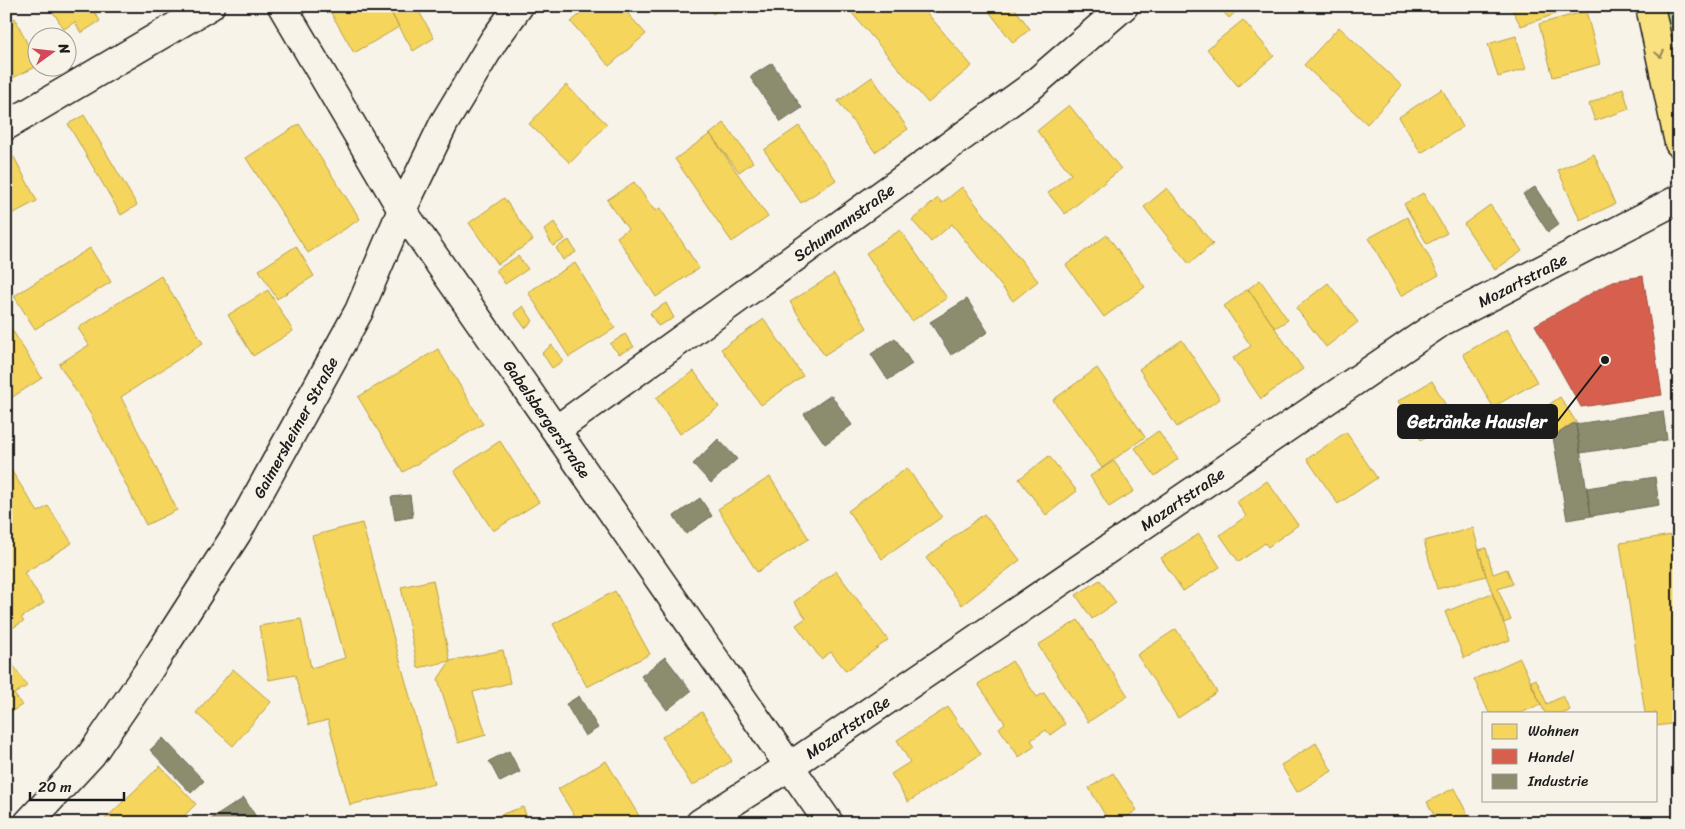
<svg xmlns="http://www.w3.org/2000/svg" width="1685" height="829" font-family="Sriracha,sans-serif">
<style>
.green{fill:#b5dd99;stroke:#687c5a}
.homes{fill:#f6d55c;stroke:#b59e49}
.shops{fill:#d6604d;stroke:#9e4c3e}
.industry{fill:#8c8c6e;stroke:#6a6a55}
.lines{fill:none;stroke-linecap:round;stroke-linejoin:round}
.minor-casing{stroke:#1c1c1c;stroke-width:31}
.major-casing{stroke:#1c1c1c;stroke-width:31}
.minor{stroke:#f7f3e8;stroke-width:28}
.major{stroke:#fae180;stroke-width:28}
.oneway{stroke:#968853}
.labels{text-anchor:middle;stroke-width:5;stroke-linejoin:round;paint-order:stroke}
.street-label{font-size:16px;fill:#1c1c1c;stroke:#f7f3e8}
.leader{fill:none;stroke:#1c1c1c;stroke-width:2}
.callout-dot{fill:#1c1c1c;stroke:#f7f3e8;stroke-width:2}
.callout{fill:#1c1c1c;stroke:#1c1c1c;stroke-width:2}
.callout-label{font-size:18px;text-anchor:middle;font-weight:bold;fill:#fff}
</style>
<rect width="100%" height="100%" fill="#f7f3e8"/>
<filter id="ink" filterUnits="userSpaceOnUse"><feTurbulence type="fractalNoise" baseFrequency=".02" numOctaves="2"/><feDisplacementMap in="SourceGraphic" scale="10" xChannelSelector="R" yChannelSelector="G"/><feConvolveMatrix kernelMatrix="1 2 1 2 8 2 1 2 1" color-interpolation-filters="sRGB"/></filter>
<g filter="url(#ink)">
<path class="green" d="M1659 6H1679V82Z"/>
<path class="homes" d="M49 6H91L100 21 81 33 75 22 64 29Z
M327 6H387L399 27 354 53Z
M406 6H416L434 38 413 51 392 14Z
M589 6H621L646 34 609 66 571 22Z
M708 6H723L713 14Z
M846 6H921L972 66 928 103Z
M985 6H1013L1030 29 1013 43Z
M1217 6H1242L1229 18Z
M1510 6H1562L1564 11 1521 26Z
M1586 11 1600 64 1553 77 1539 24Z
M15 18 38 66 6 81V22Z
M1243 20 1274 56 1238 86 1207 49Z
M1339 27 1402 86 1367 124 1304 65Z
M1516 36 1526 69 1498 77 1488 44Z
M872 77 908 129 875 152 838 101Z
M566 85 607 124 570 163 529 124Z
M1623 88 1629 109 1595 121 1589 104Z
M1442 89 1463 127 1421 153 1399 117Z
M1069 105 1121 169 1065 214 1048 193 1071 174 1037 131Z
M84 115 137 205 121 215 68 124Z
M724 123 753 162 739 172 710 134Z
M299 124 360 219 308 253 246 158Z
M799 126 836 180 801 203 764 150Z
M710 134 768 217 732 242 675 159Z
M1594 154 1615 204 1580 220 1558 170Z
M14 157 37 201 6 217V160Z
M634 182 655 211 660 208 699 268 656 297 617 237 628 229 607 200Z
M962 187 1038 281 1013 301 952 224 931 242 912 220 938 198 942 203Z
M1167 188 1213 244 1189 264 1144 207Z
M1423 193 1447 233 1427 244 1404 204Z
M504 198 533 240 498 264 469 223Z
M1490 205 1522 251 1495 270 1464 224Z
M1407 217 1439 275 1401 296 1369 238Z
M554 222 565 239 553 246 544 230Z
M900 230 947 298 912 321 866 253Z
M1107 235 1145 287 1104 317 1066 265Z
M569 240 576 252 563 260 556 248Z
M296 246 314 276 277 299 259 270Z
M90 248 111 282 35 329 14 296Z
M518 256 528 269 505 284 496 270Z
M575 263 615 328 569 357 528 292Z
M834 274 867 328 824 355 790 302Z
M161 276 203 343 121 397 177 510 146 525 91 415 59 364 89 345 78 328Z
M1260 280 1288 320 1275 328 1248 289Z
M1328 283 1358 322 1326 347 1296 308Z
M1248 289 1303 369 1261 399 1233 358 1251 346 1224 306Z
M268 290 293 331 253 356 228 315Z
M666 303 674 318 658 326 650 313Z
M523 306 533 321 525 328 514 313Z
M764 319 803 376 761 405 721 349Z
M6 320 42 378 11 398 6 391Z
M1507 329 1537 382 1493 407 1463 354Z
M625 334 634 347 619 354 610 344Z
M1182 340 1220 399 1177 427 1139 369Z
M552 345 563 361 552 368 542 353Z
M438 349 483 424 403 472 358 397Z
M1097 368 1145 437 1102 468 1053 400Z
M694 371 719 407 680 434 656 398Z
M1432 381 1454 420 1421 440 1398 401Z
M1560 397 1576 422 1550 439 1534 415Z
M1158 431 1178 459 1155 476 1135 448Z
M1346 432 1377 478 1338 504 1307 459Z
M500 441 539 502 493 531 454 471Z
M1049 456 1077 491 1046 515 1019 479Z
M1114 461 1134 491 1109 507 1090 476Z
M907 468 942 517 882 559 848 511Z
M11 470 38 512 48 506 72 543 24 573 44 603 21 618 24 621 6 632V473Z
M770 477 809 539 757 572 718 509Z
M1267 481 1298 525 1268 547 1265 543 1239 562 1220 535 1246 516 1237 502Z
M984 514 1020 560 962 605 926 558Z
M362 523 434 784 350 805 328 720 309 725 295 675 269 680 259 626 301 619 311 668 345 658 312 536Z
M1473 528 1486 576 1437 589 1424 541Z
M1199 534 1220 567 1183 591 1161 558Z
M1672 535 1679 579V723L1656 726V713H1645L1620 543Z
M1486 548 1493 574 1507 569 1513 584 1498 589 1511 620 1504 623 1486 576 1479 550Z
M836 571 888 640 846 671 831 652 821 659 796 625 806 618 794 602Z
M433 580 450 661 418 668 401 587Z
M1100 580 1116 603 1092 619 1076 595Z
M615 591 650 654 587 687 553 624Z
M1492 593 1510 640 1464 658 1445 612Z
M1078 620 1128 696 1088 722 1038 645Z
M1176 629 1217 692 1178 718 1137 655Z
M503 650 510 683 473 692 486 735 458 743 438 679 450 661Z
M6 654 27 686 14 694 22 705 6 715Z
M1520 658 1541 704 1521 713H1489L1474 679Z
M1012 661 1037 697 1044 693 1065 724 1050 735 1046 730 1031 740 1035 746 1019 757 999 728 1005 723 978 684Z
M233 669 271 702 233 746 196 713Z
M1536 679 1547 704 1563 696 1570 710 1565 713H1545L1530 682Z
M948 707 961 728 963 727 981 754 908 802 891 774 910 762 897 740Z
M702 712 732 761 692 786 662 737Z
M1316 743 1332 771 1297 792 1281 765Z
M606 761 639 816 628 823H579L558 789Z
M160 766 196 804 177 823H101Z
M1113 773 1137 810 1117 823H1110L1089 788Z
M1454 788 1472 823H1438L1427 802Z
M523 807 529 823H480L479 822Z"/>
<path class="shops" d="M1643 276 1662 395 1581 407 1535 325 1613 281Z"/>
<path class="industry" d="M772 63 802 108 781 122 750 77Z
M1535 187 1559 224 1548 232 1523 194Z
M967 299 988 332 951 355 930 322Z
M895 338 912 364 888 380 871 354Z
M831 395 852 425 825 444 804 414Z
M1663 411 1667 440 1580 453 1576 424Z
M1572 424H1576L1591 516 1567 520 1553 437Z
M718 439 737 459 711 483 693 464Z
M1655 477 1659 505 1591 516 1587 488Z
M410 495 413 517 395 520 391 497Z
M700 498 712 516 686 534 674 516Z
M665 657 691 691 667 710 641 676Z
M579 696 598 728 585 736 566 704Z
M163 738 204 781 191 793 150 750Z
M509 751 520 772 500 782 489 761Z
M244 798 260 823H205Z"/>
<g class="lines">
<g class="minor-casing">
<g id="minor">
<path id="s1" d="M282 6 402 210 829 823"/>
<path d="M6 126 210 6"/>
<path id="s2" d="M556 430 1028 89 1124 6"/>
<path id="s3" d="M28 823 91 755 147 673 237 533 359 311 402 210 444 123 494 40 519 6"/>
<path id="s4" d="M700 823 790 766 1443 321 1679 199"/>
</g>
</g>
<g class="major-casing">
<path id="major" d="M1650 6 1679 143"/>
</g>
<use href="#minor" class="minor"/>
<use href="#major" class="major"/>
</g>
<defs><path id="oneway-chevron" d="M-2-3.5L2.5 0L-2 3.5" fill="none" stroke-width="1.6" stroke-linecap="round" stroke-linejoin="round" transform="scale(1.25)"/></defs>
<use class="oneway" href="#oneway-chevron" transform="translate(1660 54) rotate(77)"/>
</g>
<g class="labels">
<g class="street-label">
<text dy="6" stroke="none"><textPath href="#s2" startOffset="355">Schumannstraße</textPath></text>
<text dy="6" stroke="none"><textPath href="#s4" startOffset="986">Mozartstraße</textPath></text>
<text dy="6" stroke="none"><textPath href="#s1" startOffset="491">Gabelsbergerstraße</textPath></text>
<text dy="6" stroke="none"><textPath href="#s3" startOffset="479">Gaimersheimer Straße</textPath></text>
<text dy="6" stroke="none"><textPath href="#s4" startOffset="581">Mozartstraße</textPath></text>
<text dy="6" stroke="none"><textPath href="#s4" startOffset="176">Mozartstraße</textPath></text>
</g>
</g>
<path class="leader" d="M1605 360L1557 422"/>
<circle class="callout-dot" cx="1605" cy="360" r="5"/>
<rect class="callout" x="1398" y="405" width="159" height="33" rx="5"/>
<g class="callout-label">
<text x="1477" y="428">Getränke Hausler</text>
</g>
<rect width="1685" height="829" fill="none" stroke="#f7f3e8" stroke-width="25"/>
<rect x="12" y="12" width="1660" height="804" fill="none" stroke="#1c1c1c" stroke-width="2" filter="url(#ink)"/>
<rect x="1482" y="712" width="175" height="90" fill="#f7f3e8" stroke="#9f9d96"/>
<rect x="1492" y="724" width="25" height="15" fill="#f6d55c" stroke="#9f9d96"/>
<text x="1528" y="736" font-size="15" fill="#1c1c1c">Wohnen</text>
<rect x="1492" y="749" width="25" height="15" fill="#d6604d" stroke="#9f9d96"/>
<text x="1528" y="762" font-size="15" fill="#1c1c1c">Handel</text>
<rect x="1492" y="774" width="25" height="15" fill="#8c8c6e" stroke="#9f9d96"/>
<text x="1528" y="786" font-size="15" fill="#1c1c1c">Industrie</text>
<g transform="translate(52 52) rotate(75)"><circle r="24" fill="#f7f3e8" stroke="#9f9d96"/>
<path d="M0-4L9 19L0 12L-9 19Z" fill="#d1495b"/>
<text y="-8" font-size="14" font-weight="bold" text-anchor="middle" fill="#1c1c1c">N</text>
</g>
<path d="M30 792v8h94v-8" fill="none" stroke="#1c1c1c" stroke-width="2.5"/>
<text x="38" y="792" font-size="15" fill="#1c1c1c" stroke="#f7f3e8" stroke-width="4" paint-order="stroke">20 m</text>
</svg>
